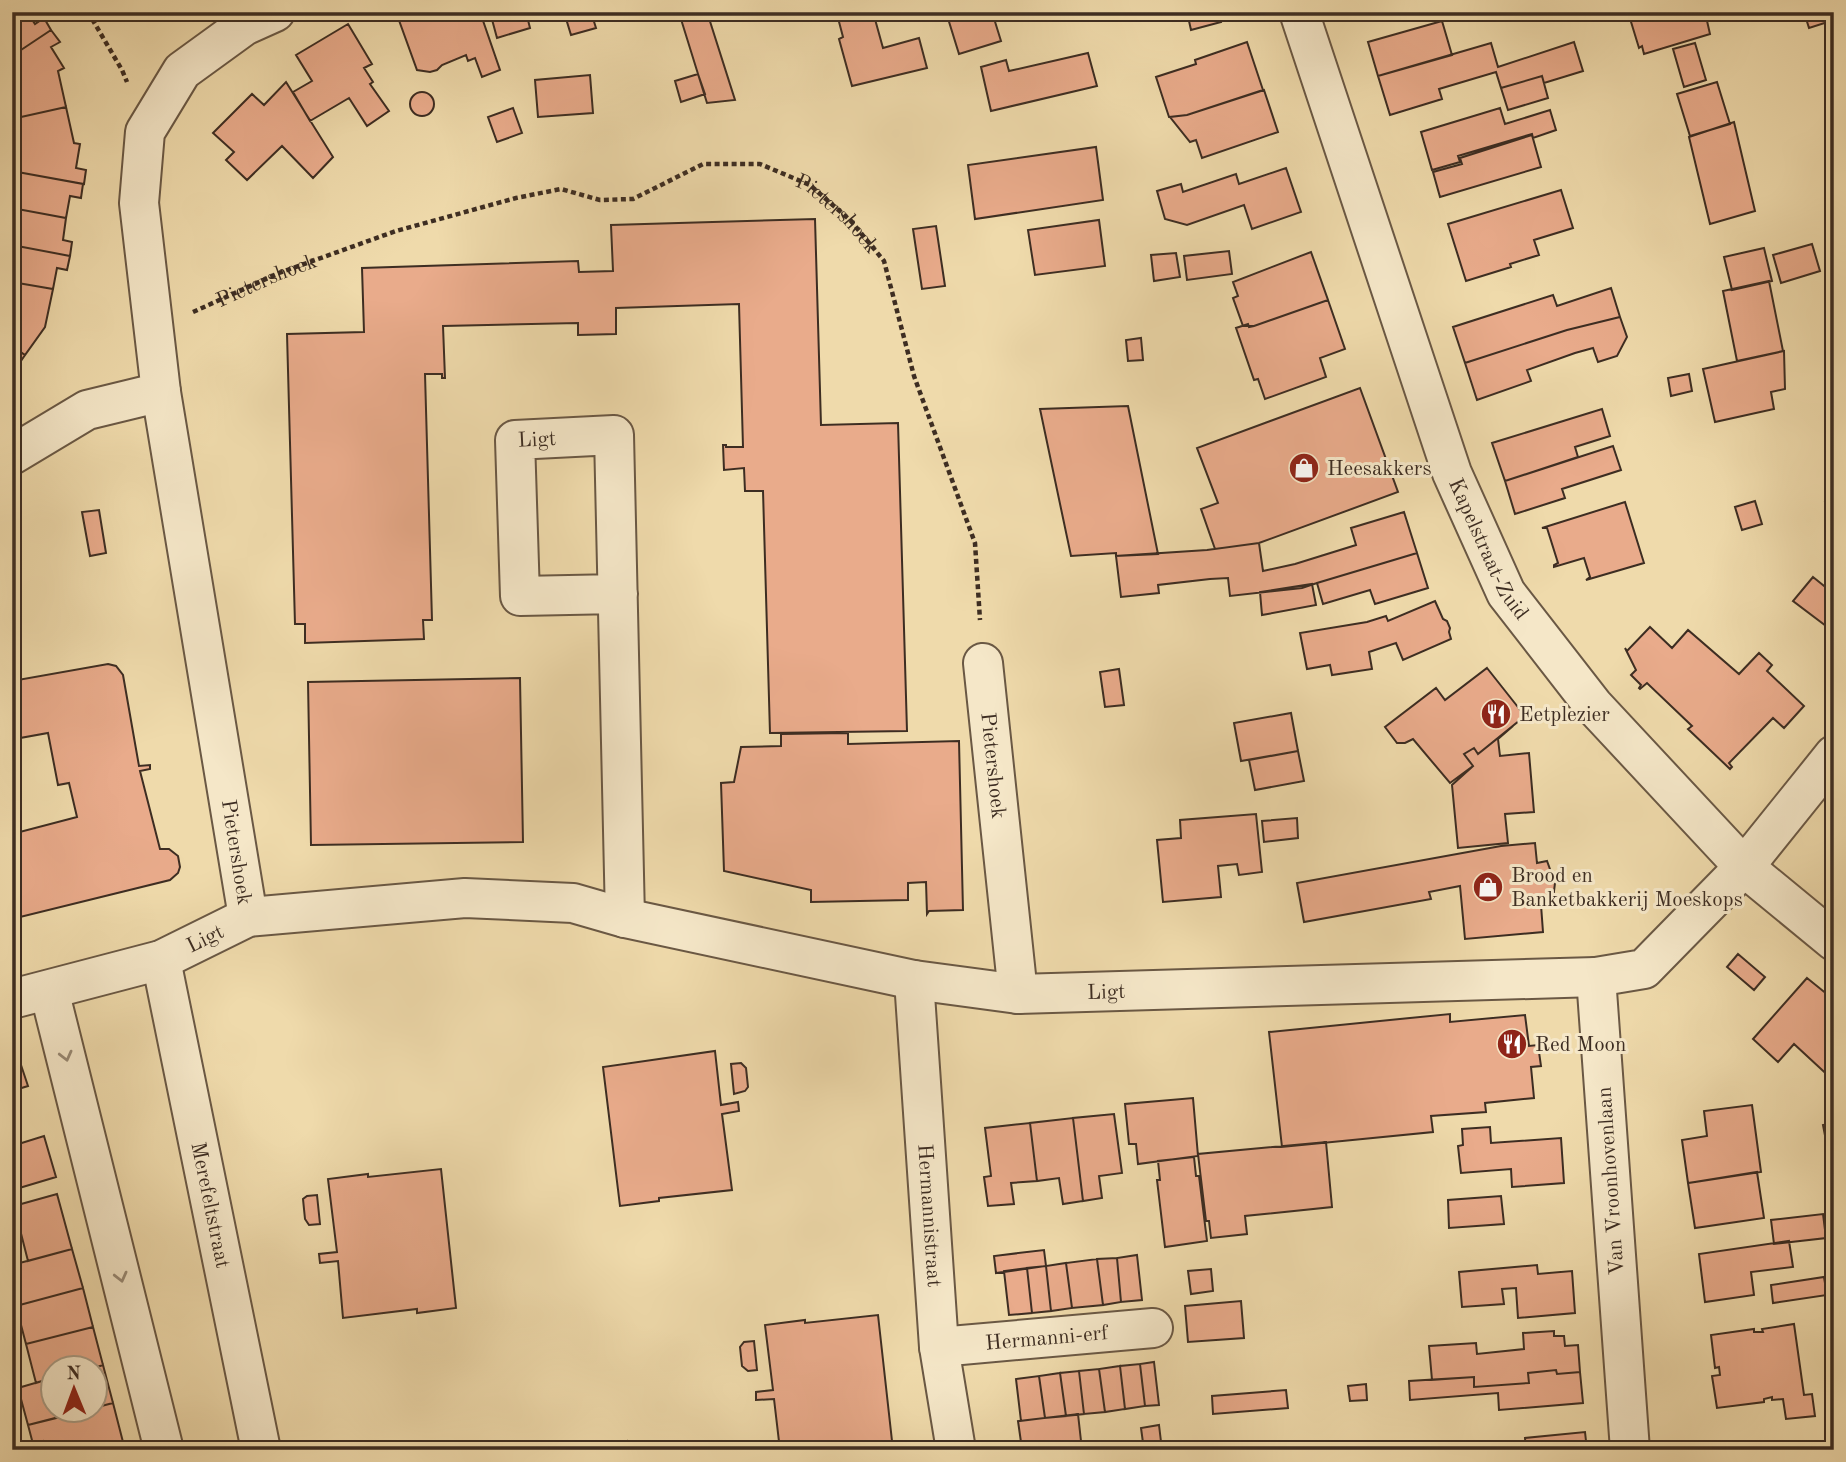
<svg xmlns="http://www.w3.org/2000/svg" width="1846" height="1462" font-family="'Old Standard TT',serif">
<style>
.building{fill:#e9ab8b;stroke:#3d2d22;stroke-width:2}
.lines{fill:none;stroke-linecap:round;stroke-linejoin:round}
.minor-casing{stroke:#6a5844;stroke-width:42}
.path{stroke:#3d2d22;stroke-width:4.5;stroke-dasharray:5 3.5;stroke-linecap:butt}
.minor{stroke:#f5e7c8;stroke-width:38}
.oneway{stroke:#998a75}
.labels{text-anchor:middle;stroke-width:6;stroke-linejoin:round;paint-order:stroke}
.street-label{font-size:21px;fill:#3d2d22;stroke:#f5e7c8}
.poi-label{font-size:21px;fill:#3d2d22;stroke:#f5e7c8;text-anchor:start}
</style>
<rect width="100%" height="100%" fill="#efdaab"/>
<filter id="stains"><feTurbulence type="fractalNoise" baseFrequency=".00286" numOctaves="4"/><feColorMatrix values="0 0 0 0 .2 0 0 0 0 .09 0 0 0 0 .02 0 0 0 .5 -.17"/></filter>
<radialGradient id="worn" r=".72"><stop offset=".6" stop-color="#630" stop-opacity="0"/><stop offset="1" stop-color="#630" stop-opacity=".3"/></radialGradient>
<path class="building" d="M12 12H27L35 24 44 18 51 30 12 56Z
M396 12H480L500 70 482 77 475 58 468 61 466 55 442 65 437 70 430 72 417 70Z
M490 12H526L530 28 497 38Z
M564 12H591L596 28 571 35Z
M692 12H707L735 100 707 103 680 16Z
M859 12H873L883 48 919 38 927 68 852 86 839 39 843 37 838 18Z
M946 12H992L1001 41 959 54Z
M1187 12H1219L1221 22 1191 30Z
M1628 12H1705L1710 34 1644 54 1642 46 1639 48Z
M1804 12H1834V20L1809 28Z
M1442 21 1452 55 1378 76 1368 42Z
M348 24 372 64 364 68 373 82 370 84 389 111 367 126 349 98 310 121 293 92 312 81 296 55Z
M51 30 60 42 51 47 64 68 58 71 66 107 12 119V56Z
M1247 42 1263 90 1187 115 1169 117 1156 77 1196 64 1195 60Z
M1574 42 1583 71 1544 83 1542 76 1501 88 1496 72 1439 89 1442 99 1390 115 1378 76 1491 43 1498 67Z
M1695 43 1706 80 1684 87 1673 49Z
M1088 53 1097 86 991 111 981 67 1006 60 1009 71Z
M698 74 705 94 681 102 675 81Z
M590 75 593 113 538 117 535 80Z
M1542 76 1548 98 1508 110 1501 88Z
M286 82 333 157 313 178 282 146 247 180 226 160 234 152 213 133 252 94 264 105Z
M1717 82 1730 124 1690 136 1677 94Z
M1264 90 1278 132 1202 158 1196 140 1190 142 1170 117 1187 115Z
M410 104a12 12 0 1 1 24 0a12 12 0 1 1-24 0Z
M66 107 74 143 80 144 76 168 86 170 84 184 12 171V119Z
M513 108 522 133 497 142 488 117Z
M1500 108 1505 124 1550 110 1556 130 1533 138 1532 134 1458 156 1460 162 1432 170 1421 132Z
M1734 122 1755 211 1710 224 1689 137Z
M1532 135 1541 167 1440 197 1433 172 1462 164 1460 158Z
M1096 147 1103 200 975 219 968 165Z
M1286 168 1301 212 1252 229 1244 205 1187 225 1165 219 1157 191 1181 184 1183 192 1236 174 1239 184Z
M12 171 83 184 81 198 70 196 66 218 12 208Z
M1561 190 1573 228 1534 240 1539 255 1510 264 1511 267 1466 281 1448 224Z
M12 208 66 218 63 240 72 242 70 256 12 245Z
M815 219 821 425 898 423 907 731 770 733 763 491H745L744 468 724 470 723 445H726V447H743L739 304 616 308V334L578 335V323L443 326 445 378H442V374H425L432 620H423L424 639 305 643V624H295L287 334 364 332 362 268 578 261 579 272 613 271 611 225Z
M1099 220 1105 266 1035 275 1028 230Z
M936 226 945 286 922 289 913 229Z
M1812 244 1820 271 1781 283 1773 255Z
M12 245 70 256 67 270 57 268 53 289 12 282Z
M1764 248 1772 281 1732 290 1724 257Z
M1229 251 1232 274 1187 280 1184 256Z
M1311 252 1328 300 1254 326H1243L1233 298 1238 296 1233 282Z
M1176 253 1180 277 1154 281 1151 255Z
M1769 281 1783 351 1737 361 1723 291Z
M12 282 53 289 45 327 25 355 12 346Z
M1611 288 1620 317 1567 330 1465 363 1453 327 1553 295 1557 306Z
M1328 300 1345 349 1320 358 1326 377 1265 399 1258 379 1254 380 1236 328 1248 324 1249 327 1254 326Z
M1620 317 1627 337 1617 356 1598 362 1593 348 1575 353 1527 370 1531 381 1477 400 1465 363 1567 330Z
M1141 338 1143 360 1128 361 1126 340Z
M12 346 25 355 12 374Z
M1784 351 1785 389 1771 392 1774 409 1715 422 1703 369Z
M1689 374 1692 391 1671 396 1668 378Z
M1360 388 1398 492 1259 543 1215 549 1201 509 1218 503 1197 448Z
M1128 406 1158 554 1116 556V553L1071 556 1040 409Z
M1602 409 1610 436 1575 447 1578 457 1505 481 1492 443Z
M1613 446 1621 470 1562 489 1565 498 1515 514 1505 481Z
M1828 473H1834V501H1825Z
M1755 501 1762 524 1742 530 1735 507Z
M1625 502 1644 563 1586 580 1590 577 1584 558 1554 567V565L1558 563 1547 528H1542Z
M99 510 106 553 90 556 82 512Z
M1404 512 1417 553 1317 583 1302 588 1230 596 1228 578 1210 579 1158 585 1159 593 1121 597 1116 556 1207 550 1259 543 1263 571 1295 564 1356 545 1351 528Z
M1417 553 1428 588 1375 604 1370 590 1323 604 1317 583Z
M1813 577 1834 594V632L1793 601Z
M1312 584 1316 605 1262 615 1260 592Z
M1435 601 1443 619 1447 621 1450 628 1449 632 1451 639 1403 660 1396 643 1369 652 1372 669 1332 675 1330 665 1307 669 1300 633 1367 622 1386 616 1388 621Z
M1650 627 1672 648 1688 630 1739 674 1759 653 1772 665 1767 671 1804 706 1784 728 1773 718 1729 763 1732 767 1730 769 1688 729 1692 726 1647 683 1640 689 1639 688 1641 685 1631 675 1636 670 1625 648 1627 651Z
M108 664 116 666 123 675 139 766 150 765V769L140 771 160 849H169L178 856 180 867 178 873 170 880 12 919V834L77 817 69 783 58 785 48 733 20 738 12 681Z
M1487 668 1525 716 1478 754 1474 748 1464 754 1473 766 1450 783 1413 739 1405 743H1397L1385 727 1436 688 1445 700Z
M1119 669 1124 705 1105 707 1100 672Z
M520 678 523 842 311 845 308 682Z
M1291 713 1298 751 1241 761 1234 723Z
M1513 726 1498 739 1500 756 1529 753 1534 812 1505 814 1508 843 1458 848 1452 785 1473 766 1464 754 1474 748 1478 754Z
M848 733V744L959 741 963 910 929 911 927 914 926 882 908 883V900L811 902V890L724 871 721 783 734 782 741 747 781 746V734Z
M1298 751 1304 781 1255 790 1249 760Z
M1256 814 1262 872 1239 875 1237 864 1218 866 1221 897 1163 902 1157 840 1181 838 1180 820Z
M1297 818 1298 838 1264 842 1262 821Z
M1535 843 1537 863 1547 861 1555 883 1552 907 1541 905 1543 932 1465 939 1460 886 1429 892 1431 899 1304 922 1297 883 1501 846Z
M1738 954 1765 977 1754 990 1727 967Z
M1807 978 1828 995 1834 989V1081L1794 1044 1778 1062 1753 1039Z
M1450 1014V1022L1525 1015 1529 1046 1538 1045 1541 1066 1531 1067 1534 1098 1485 1103 1486 1112 1431 1116 1433 1132 1282 1147 1269 1032Z
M13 1041 28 1086 12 1091V1042Z
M715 1051 721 1105 738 1102 739 1111 722 1114 732 1190 659 1198V1201L620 1206 603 1067Z
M741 1063 746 1068 748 1087 745 1091 734 1094 731 1064Z
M1193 1098 1198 1156 1138 1164 1136 1144H1129L1125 1104Z
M1752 1105 1761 1172 1688 1183 1682 1140 1707 1136 1704 1111Z
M1114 1114 1122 1173 1099 1176 1102 1198 1083 1201 1073 1118Z
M1073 1118 1083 1201 1063 1204 1059 1178 1037 1181 1030 1123Z
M1030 1123 1037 1181 1011 1183 1014 1204 988 1206 984 1177 991 1176 985 1128Z
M1834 1123V1167H1831L1823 1125Z
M1490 1127 1491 1143 1561 1138 1564 1183 1512 1187 1511 1169 1461 1173 1458 1146 1463 1145 1462 1129Z
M44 1136 56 1177 16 1189 12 1177V1146Z
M1326 1142 1332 1207 1245 1216 1247 1234 1211 1238 1209 1221H1206L1198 1154Z
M1194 1157 1196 1176H1199L1207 1241 1165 1247 1157 1180H1160L1158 1161Z
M441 1169 456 1308 417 1313V1309L343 1318 338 1261 320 1263 319 1254 337 1252 328 1179 368 1174V1177Z
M1757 1172 1764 1218 1695 1228 1688 1183Z
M57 1194 72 1249 28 1261 14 1206Z
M317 1195 320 1224 309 1225 305 1219 303 1199 307 1196Z
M1501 1196 1504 1224 1449 1228 1448 1200Z
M1823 1214 1826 1238 1774 1244 1771 1220Z
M1789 1241 1793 1267 1751 1272 1754 1295 1705 1302 1699 1254Z
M72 1249 83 1288 16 1306 12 1293V1265Z
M1044 1250 1046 1266 996 1273 994 1256Z
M1137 1255 1142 1300 1121 1302 1117 1258Z
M1117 1258 1121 1302 1103 1305 1097 1259Z
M1097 1259 1103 1305 1072 1308 1066 1263Z
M1066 1263 1072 1308 1051 1311 1046 1266Z
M1537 1265 1538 1274 1572 1271 1575 1313 1518 1318 1516 1288 1502 1289 1504 1304 1462 1307 1459 1272Z
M1046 1266 1051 1311 1032 1313 1027 1268Z
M1027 1268 1032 1313 1009 1315 1004 1271Z
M1211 1269 1213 1291 1191 1294 1188 1271Z
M1824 1277 1827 1295 1773 1303 1771 1285Z
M83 1288 93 1327 26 1344 16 1306Z
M1241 1301 1244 1338 1188 1342 1185 1306Z
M878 1315 893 1450H780L774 1399 756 1400V1392L773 1390 765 1325 805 1320V1323Z
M1794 1324 1804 1395 1812 1394 1815 1416 1786 1419 1783 1399 1772 1400V1397L1764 1399V1402L1717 1408 1712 1376 1720 1375 1719 1367 1715 1368 1711 1335 1754 1329V1332H1763L1762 1329Z
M93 1327 103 1365 94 1368H52V1378L36 1383 26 1344Z
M1554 1331V1336H1564L1565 1346 1578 1345 1580 1372 1557 1374 1556 1370 1528 1373 1529 1383 1474 1387V1377L1432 1380 1429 1346 1476 1343 1477 1354 1524 1349 1523 1333Z
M754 1341 757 1370 748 1371 742 1366 740 1347 744 1342Z
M1154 1362 1159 1405 1145 1406 1140 1364Z
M1140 1364 1145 1406 1125 1409 1120 1366Z
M103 1365 113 1403 94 1408V1368Z
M1120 1366 1125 1409 1105 1412 1099 1369Z
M1099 1369 1105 1412 1084 1414 1079 1371Z
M1556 1370 1557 1374 1580 1372 1583 1403 1499 1410 1498 1393 1410 1400 1409 1381 1474 1377V1387L1529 1383 1528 1373Z
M1079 1371 1084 1414 1066 1416 1060 1373Z
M1060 1373 1066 1416 1045 1418 1039 1376Z
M1039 1376 1045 1418 1021 1421 1016 1379Z
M52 1378V1410H89L28 1425 18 1388Z
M1366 1384 1367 1400 1350 1401 1348 1386Z
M1286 1390 1288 1408 1213 1414 1212 1396Z
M113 1403 123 1442 91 1450H46L43 1441 33 1444 28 1425Z
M1078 1414 1082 1450H1017L1022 1449 1018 1421Z
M1159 1425 1162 1450H1144L1141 1428Z
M1585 1432 1587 1450H1526L1525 1438Z
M126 1441 130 1443 131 1450H91Z
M627 1441 629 1450H587L586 1449Z
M565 1443 566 1450H543L544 1446Z
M1754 1443V1450H1707Z"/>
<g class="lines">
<g class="minor-casing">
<g id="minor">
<path id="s2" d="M1299 12 1452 473 1506 593 1593 705 1744 867 1834 941"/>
<path d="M12 455 87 410 161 392"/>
<path id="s3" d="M618 594 520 596 515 440 614 435 625 918"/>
<path id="s4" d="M983 663 1018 994"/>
<path d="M248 917 161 392 139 203 145 132 182 71 244 26 275 12"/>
<path id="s5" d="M161 960 261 1450"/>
<path id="s6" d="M914 980 939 1347 956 1450"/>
<path d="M49 990 164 1450"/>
<path id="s7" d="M12 999 161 960 248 917 465 898 573 903 625 918 914 980 1018 994 1596 977"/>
<path id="s8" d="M939 1347 1153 1328"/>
<path d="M1630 1450 1596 977 1644 969 1744 867 1834 755"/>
</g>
</g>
<g class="path">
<path d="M88 12 122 70 127 82"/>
<path id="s1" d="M193 312 279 273 396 231 516 198 561 189 600 200 633 199 703 164H760L810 185 851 221 884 261 914 376 975 543 980 620"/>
</g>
<use href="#minor" class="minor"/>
</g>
<defs><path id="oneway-chevron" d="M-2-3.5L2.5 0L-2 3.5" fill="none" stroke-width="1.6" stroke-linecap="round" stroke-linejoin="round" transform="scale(1.75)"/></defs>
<g class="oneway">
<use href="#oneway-chevron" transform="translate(66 1056) rotate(76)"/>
<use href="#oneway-chevron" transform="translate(121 1277) rotate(76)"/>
</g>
<defs>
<g id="shop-disc" transform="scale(1.575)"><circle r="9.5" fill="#8f2418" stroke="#f5e7c8"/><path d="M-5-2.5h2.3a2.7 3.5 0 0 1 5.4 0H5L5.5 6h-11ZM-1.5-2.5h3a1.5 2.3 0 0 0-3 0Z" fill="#fff"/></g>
<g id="restaurant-disc" transform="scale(1.575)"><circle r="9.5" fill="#8f2418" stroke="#f5e7c8"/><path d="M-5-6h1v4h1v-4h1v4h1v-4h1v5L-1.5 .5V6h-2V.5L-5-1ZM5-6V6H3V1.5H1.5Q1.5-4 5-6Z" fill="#fff"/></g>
</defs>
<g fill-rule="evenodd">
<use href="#shop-disc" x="1304" y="468"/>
<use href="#restaurant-disc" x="1496" y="714"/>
<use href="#shop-disc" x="1488" y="887"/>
<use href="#restaurant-disc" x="1512" y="1044"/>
</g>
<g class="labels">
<g class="street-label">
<text dy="7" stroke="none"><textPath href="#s1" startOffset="691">Pietershoek</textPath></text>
<text dy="7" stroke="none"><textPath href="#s1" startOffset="80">Pietershoek</textPath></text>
<text dy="7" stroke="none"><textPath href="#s3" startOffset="276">Ligt</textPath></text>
<text dy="7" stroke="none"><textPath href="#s2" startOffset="570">Kapelstraat-Zuid</textPath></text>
<text dy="7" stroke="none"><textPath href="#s4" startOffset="103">Pietershoek</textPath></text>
<text transform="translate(237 852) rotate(81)" y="7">Pietershoek</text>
<text dy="7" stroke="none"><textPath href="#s7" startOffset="203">Ligt</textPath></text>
<text dy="7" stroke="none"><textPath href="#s7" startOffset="1120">Ligt</textPath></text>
<text transform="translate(1610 1181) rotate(-94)" y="7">Van Vroonhovenlaan</text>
<text dy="7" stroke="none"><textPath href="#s5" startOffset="250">Merefeltstraat</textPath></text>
<text dy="7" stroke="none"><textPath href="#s6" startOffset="236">Hermannistraat</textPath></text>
<text dy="7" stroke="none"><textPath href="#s8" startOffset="108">Hermanni-erf</textPath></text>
</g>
<g class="poi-label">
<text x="1327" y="475">Heesakkers</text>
<text x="1519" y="721">Eetplezier</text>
<text x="1511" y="882">Brood en<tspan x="1511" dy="24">Banketbakkerij Moeskops</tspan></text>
<text x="1535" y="1051">Red Moon</text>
</g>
</g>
<rect width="1846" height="1462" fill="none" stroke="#efdaab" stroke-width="42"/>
<rect x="14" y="14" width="1818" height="1434" fill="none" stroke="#3d2d22" stroke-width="3.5"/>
<rect x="21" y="21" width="1804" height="1420" fill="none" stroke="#3d2d22" stroke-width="2"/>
<g transform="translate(74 1389) rotate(359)"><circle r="33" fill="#f5e7c8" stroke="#ab9d86" stroke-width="2"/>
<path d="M0-5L12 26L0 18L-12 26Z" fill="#8f2418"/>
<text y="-10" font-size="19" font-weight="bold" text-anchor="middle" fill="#3d2d22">N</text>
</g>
<rect width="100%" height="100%" filter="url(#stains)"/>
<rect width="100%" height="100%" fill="url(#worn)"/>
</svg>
